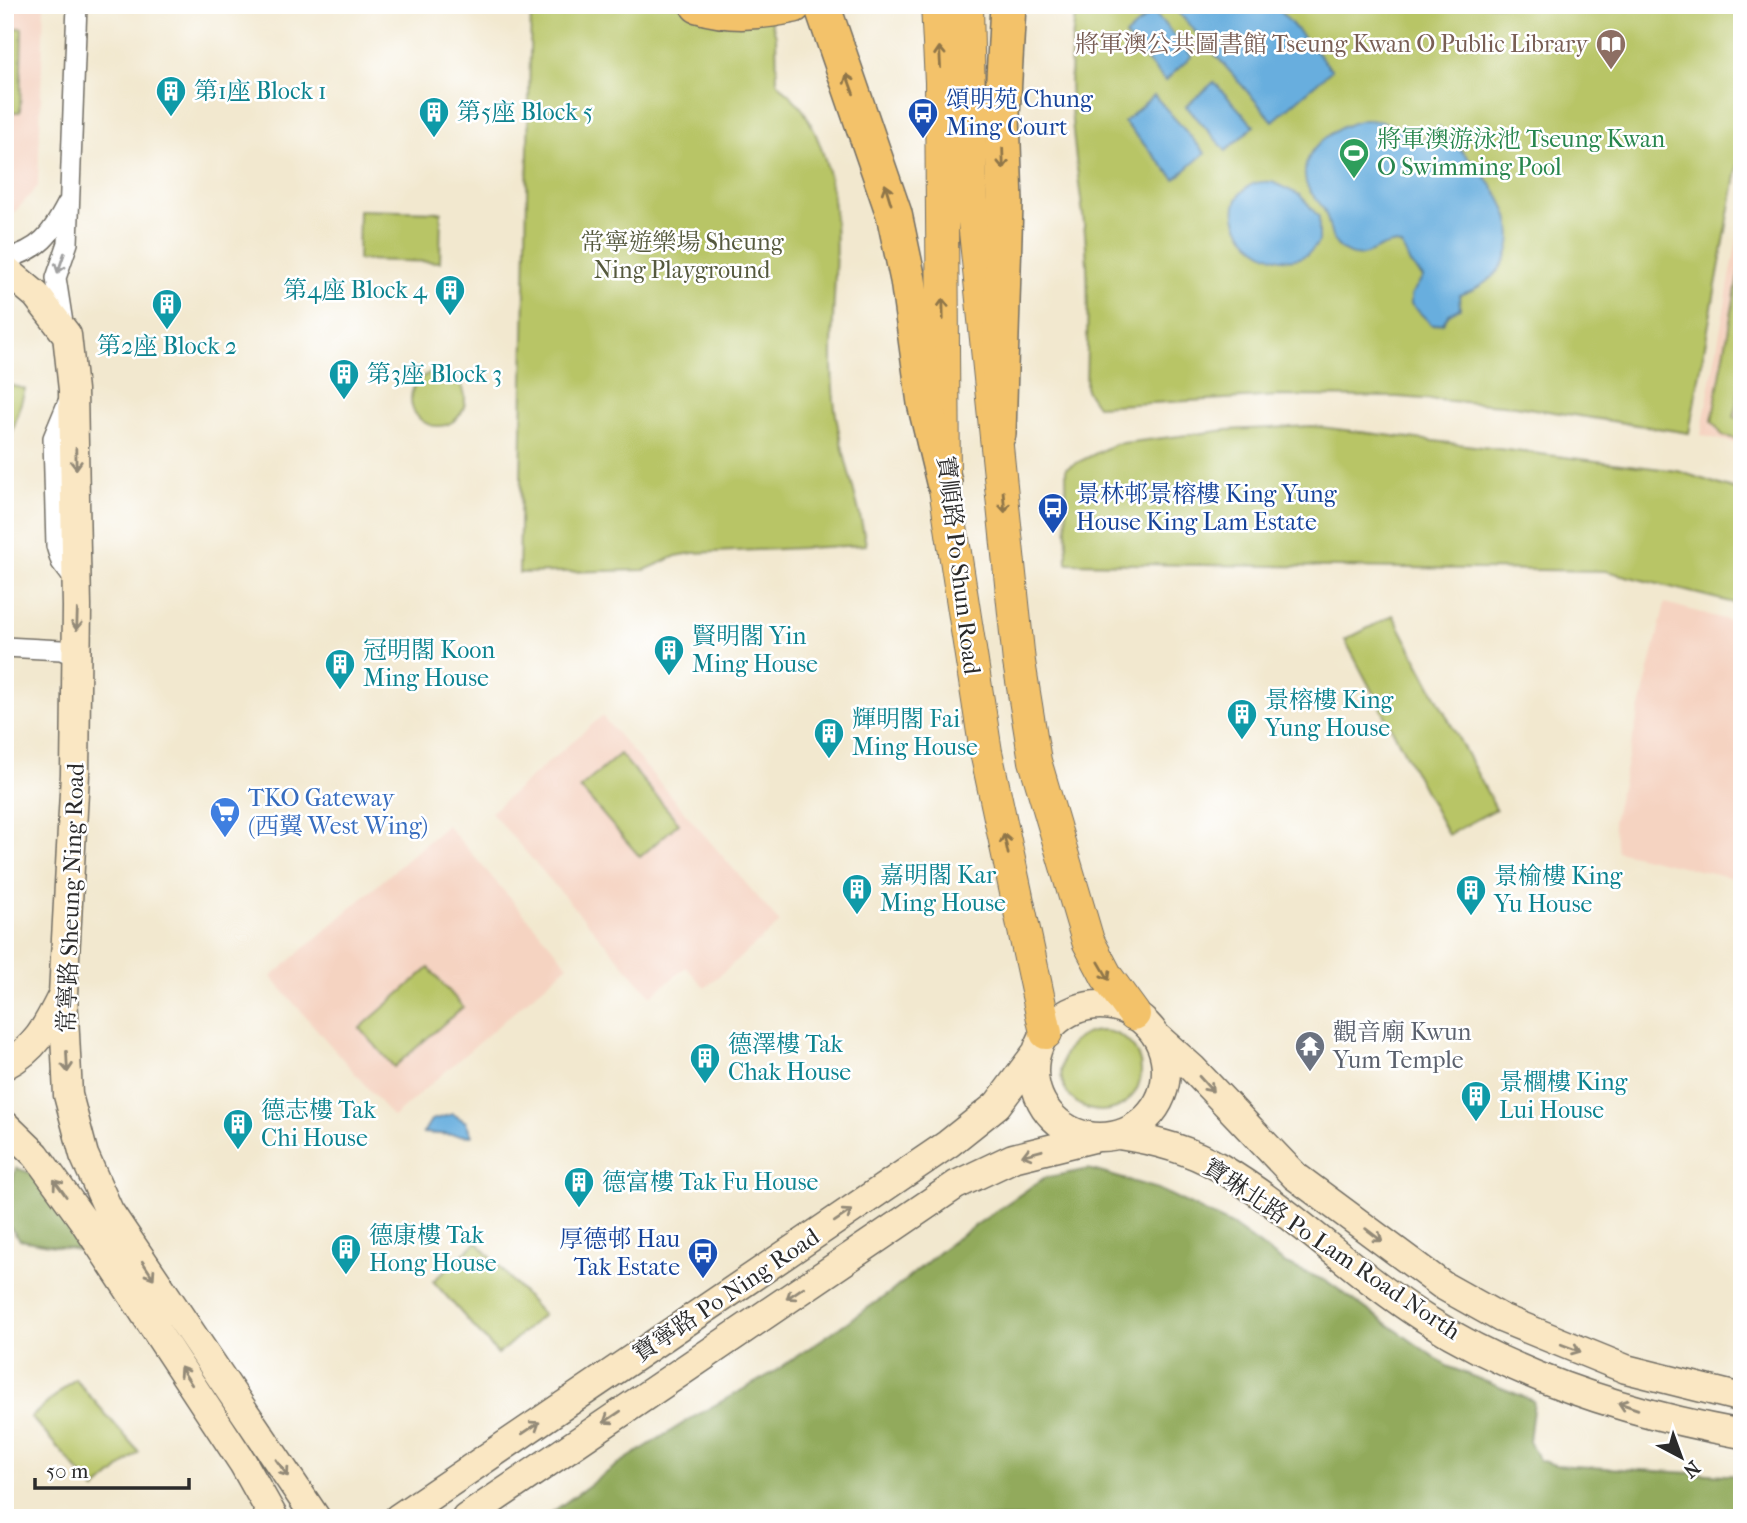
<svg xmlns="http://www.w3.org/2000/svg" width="1747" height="1523" font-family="'IM FELL French Canon','Noto Serif TC',serif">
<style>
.built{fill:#f5d3c1}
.green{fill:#b8c566;stroke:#727848;stroke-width:2}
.forest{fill:#92aa5b;stroke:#5e6a43;stroke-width:2}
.water{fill:#67aede;stroke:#496c84;stroke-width:2}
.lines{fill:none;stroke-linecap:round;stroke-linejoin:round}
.street-casing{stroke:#716d64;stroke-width:22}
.secondary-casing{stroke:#716d64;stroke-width:31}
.primary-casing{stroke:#716d64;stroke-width:34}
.highway-casing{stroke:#716d64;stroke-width:38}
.street{stroke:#fff;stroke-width:19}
.secondary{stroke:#fae7c3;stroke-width:28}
.primary{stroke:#f3c26a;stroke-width:32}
.highway{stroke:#f3c26a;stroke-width:35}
.oneway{stroke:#8f764a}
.oneway2{stroke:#a0a0a0}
.oneway3{stroke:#928977}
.labels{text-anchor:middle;stroke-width:5;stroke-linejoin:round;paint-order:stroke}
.education-label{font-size:24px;fill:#785e54;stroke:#fff;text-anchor:end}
.culture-label{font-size:24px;fill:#0d838f;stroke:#fff;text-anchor:start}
.transit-label{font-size:24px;fill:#164399;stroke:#fff;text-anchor:start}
.leisure-label{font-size:24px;fill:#27864d;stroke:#fff;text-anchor:start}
.park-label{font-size:24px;fill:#55593d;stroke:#fff}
.street-label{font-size:24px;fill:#2b2b2b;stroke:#fff}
.shop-label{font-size:24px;fill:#366cbe;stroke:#fff;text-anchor:start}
.worship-label{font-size:24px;fill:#5b616d;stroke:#fff;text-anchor:start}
</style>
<rect width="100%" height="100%" fill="#fff"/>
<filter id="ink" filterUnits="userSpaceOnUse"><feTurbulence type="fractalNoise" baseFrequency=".0143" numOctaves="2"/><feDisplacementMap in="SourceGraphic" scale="14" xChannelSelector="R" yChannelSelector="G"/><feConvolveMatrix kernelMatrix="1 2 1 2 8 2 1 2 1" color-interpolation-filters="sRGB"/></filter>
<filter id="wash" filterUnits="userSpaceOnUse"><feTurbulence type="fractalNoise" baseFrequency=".00686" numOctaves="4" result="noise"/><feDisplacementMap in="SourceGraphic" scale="28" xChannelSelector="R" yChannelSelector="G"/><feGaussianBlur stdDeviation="1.57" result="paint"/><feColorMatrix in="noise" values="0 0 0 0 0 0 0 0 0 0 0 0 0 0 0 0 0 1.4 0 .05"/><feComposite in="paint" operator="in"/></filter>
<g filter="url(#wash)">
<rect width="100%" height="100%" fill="#f2e8cf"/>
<path class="built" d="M5 5H44L38 186 5 223Z
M1742 213V445L1701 435Z
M1665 603 1742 624V880L1617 851 1613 821Z
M602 716 780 923 705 988 686 967 651 996 491 812Z
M447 825 568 965 393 1117 271 977Z"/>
<path class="green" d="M531 5H766L776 36 777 81C785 92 797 100 805 113 858 204 824 302 834 400 839 449 858 496 866 545L693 553 676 556 645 570 519 573Z
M1077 5H1742V143L1689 433 1515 406 1398 397 1280 396 1097 406 1086 390C1087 335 1090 279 1084 224 1075 146 1062 85 1077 5Z
M5 28H22L20 112H5Z
M359 210 441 212 440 262 358 260Z
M1742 255V373L1734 417 1742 419V440L1723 436 1712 421Z
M411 399a27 27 0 1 1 54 0a27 27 0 1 1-54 0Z
M5 384 25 389 9 444 5 443Z
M1312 426 1678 471 1742 492V605L1606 571 1067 563 1066 468 1115 444 1227 430Z
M1393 615 1496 809 1448 835 1345 640Z
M620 754 679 823 640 857 580 788Z
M429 968 463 1007 394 1067 360 1028Z
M1061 1071a40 40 0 1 1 80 0a40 40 0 1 1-80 0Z
M477 1242 543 1315 498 1354 433 1281Z
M75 1379 139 1452 95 1490 31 1417Z"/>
<path class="forest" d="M16 1168 37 1175 80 1230 79 1250 20 1240 5 1221V1206Z
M1089 1169 1158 1189 1232 1225 1286 1264 1328 1282 1447 1366 1534 1401 1529 1441 1539 1460 1555 1465 1742 1476V1518H544L620 1463 690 1419 774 1372 891 1292 950 1243 1044 1178Z"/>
<path class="water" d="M1172 5H1275L1332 70 1273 121Z
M1153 11 1192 56 1165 81 1125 36Z
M1214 82 1254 126 1226 151 1186 106Z
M1154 95 1205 153 1175 179 1124 122Z
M1363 120C1386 120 1403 127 1420 143L1439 127C1469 161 1530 208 1505 260 1495 279 1479 289 1459 295L1460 308 1449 314 1443 323 1432 325 1411 304V295L1423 277 1410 264 1402 246C1380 236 1367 269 1341 249 1328 239 1331 223 1324 210 1319 200 1309 194 1306 183 1298 150 1336 126 1363 120Z
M1272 182 1300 195 1319 217V241C1290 291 1210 228 1242 192 1250 182 1261 181 1272 182Z
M453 1114 466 1122 472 1136 423 1133 431 1120Z"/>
</g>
<g filter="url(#ink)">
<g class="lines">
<g class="street-casing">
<path id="street" d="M5 259C40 250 51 235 67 204
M63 323 56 278 68 243 77 5
M70 397 53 438 56 546 61 562 76 582
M5 647 61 650 71 654 76 664"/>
</g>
<g class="secondary-casing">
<path id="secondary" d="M5 269 36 295 67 335 73 390 77 607 75 774 63 994 68 1095 84 1155 109 1211 316 1518
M1034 1071a66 66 0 1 1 132 0a66 66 0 1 1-132 0Z
M1156 1036 1192 1068 1295 1176 1442 1285 1501 1318 1626 1369 1742 1398
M5 1065C36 1049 47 1026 62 996
M5 1125 36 1155 83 1220 243 1463 274 1518
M1118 1135C1153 1140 1188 1149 1219 1167 1292 1210 1353 1273 1424 1318 1518 1378 1633 1414 1742 1434
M398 1518 948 1144 997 1105 1036 1053
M466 1518 956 1185 1013 1158 1098 1137"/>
</g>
<g class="primary-casing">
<path id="primary" d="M937 5 941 82 944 482 986 752 1046 1033
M967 5 971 192 1019 662 1035 761 1088 941 1107 977 1134 1014"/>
</g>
<g class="highway-casing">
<path id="highway" d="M698 5C731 15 760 12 794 5
M822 5 894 214 908 280 925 403 944 482
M998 434 1005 203 1002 115 1008 5"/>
</g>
<use href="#street" class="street"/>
<use href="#secondary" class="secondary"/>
<use href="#primary" class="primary"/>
<use href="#highway" class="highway"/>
</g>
<defs><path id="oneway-shaft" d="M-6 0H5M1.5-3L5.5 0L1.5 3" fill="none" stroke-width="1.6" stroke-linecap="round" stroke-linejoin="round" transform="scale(1.75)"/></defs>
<g class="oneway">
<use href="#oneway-shaft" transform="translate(940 57) rotate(-93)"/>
<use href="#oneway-shaft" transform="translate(850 84) rotate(-110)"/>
<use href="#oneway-shaft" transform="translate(1003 159) rotate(88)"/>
<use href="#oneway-shaft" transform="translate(888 194) rotate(-107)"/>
<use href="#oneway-shaft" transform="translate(943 309) rotate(-91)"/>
<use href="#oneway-shaft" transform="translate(1004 502) rotate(85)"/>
<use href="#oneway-shaft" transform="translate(1006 844) rotate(-102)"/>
<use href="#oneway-shaft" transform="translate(1104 971) rotate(60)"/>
</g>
<use class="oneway2" href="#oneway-shaft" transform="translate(61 263) rotate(109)"/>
<g class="oneway3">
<use href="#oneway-shaft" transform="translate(76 459) rotate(89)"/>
<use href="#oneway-shaft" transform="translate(77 620) rotate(92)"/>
<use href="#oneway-shaft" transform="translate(67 1062) rotate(87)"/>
<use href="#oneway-shaft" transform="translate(1206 1084) rotate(48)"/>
<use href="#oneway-shaft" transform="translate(1032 1153) rotate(165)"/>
<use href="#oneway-shaft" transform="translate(60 1188) rotate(-126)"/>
<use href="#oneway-shaft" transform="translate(843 1216) rotate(-34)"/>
<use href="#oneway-shaft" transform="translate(1374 1235) rotate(37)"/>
<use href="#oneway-shaft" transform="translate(148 1270) rotate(57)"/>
<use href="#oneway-shaft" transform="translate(795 1293) rotate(146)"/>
<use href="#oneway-shaft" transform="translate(1571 1348) rotate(21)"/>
<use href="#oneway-shaft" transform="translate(186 1376) rotate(-123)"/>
<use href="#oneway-shaft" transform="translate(1628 1406) rotate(-161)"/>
<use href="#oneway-shaft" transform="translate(612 1417) rotate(146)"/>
<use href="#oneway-shaft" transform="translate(531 1428) rotate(-34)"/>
<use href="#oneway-shaft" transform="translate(282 1468) rotate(55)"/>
</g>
</g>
<defs>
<g id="library-pin" transform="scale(1.575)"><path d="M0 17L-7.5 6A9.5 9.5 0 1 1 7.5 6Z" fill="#8d6e63" stroke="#fff"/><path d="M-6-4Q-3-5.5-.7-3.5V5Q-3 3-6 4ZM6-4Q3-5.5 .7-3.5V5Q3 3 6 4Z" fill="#fff"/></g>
<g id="building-pin" transform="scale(1.575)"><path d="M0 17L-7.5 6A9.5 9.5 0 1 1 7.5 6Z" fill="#0f9aa8" stroke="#fff"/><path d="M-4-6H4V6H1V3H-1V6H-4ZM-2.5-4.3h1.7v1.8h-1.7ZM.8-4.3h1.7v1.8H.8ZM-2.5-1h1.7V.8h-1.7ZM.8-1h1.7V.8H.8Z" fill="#fff"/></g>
<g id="bus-pin" transform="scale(1.575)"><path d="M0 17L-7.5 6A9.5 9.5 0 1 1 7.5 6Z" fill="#1a4fb4" stroke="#fff"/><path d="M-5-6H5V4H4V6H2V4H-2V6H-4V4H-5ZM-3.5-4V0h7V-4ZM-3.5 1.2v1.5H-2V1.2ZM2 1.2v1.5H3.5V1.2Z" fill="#fff"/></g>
<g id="stadium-pin" transform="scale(1.575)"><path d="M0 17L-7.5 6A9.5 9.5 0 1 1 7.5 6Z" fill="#2e9e5b" stroke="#fff"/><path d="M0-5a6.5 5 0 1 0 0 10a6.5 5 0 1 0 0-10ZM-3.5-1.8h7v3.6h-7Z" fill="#fff"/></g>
<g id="supermarket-pin" transform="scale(1.575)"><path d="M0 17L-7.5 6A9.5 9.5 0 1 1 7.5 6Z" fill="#3f7fe0" stroke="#fff"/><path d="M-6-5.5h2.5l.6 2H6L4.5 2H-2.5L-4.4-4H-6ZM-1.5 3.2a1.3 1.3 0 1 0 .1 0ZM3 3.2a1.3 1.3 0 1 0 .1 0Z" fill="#fff"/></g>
<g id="temple-pin" transform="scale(1.575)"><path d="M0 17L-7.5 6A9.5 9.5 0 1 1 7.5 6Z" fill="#6b7280" stroke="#fff"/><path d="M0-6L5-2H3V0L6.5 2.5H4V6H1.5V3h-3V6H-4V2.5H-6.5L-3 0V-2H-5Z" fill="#fff"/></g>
</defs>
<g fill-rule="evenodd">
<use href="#library-pin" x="1611" y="44"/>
<use href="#building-pin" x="171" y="91"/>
<use href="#building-pin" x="434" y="112"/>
<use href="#bus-pin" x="923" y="113"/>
<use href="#stadium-pin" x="1354" y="153"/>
<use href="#building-pin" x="450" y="290"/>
<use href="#building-pin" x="167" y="304"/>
<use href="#building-pin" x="344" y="374"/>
<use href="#bus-pin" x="1053" y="508"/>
<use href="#building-pin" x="669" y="650"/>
<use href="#building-pin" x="340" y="664"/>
<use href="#building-pin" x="1242" y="714"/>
<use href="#building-pin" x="829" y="733"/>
<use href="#supermarket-pin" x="225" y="812"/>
<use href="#building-pin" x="857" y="889"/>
<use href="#building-pin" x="1471" y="890"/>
<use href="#temple-pin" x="1310" y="1046"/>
<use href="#building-pin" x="705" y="1058"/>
<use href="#building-pin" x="1476" y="1096"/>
<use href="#building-pin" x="238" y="1124"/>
<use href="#building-pin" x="579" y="1182"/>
<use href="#building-pin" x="346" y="1249"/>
<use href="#bus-pin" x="703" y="1253"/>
</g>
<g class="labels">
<g class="education-label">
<text x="1588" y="52">將軍澳公共圖書館 Tseung Kwan O Public Library</text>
</g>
<g class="culture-label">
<text x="194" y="99">第1座 Block 1</text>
<text x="457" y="120">第5座 Block 5</text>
<text x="427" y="298" text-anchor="end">第4座 Block 4</text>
<text x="167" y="354" text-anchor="middle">第2座 Block 2</text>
<text x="367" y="382">第3座 Block 3</text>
<text x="692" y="644">賢明閣 Yin<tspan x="692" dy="28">Ming House</tspan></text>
<text x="363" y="658">冠明閣 Koon<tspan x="363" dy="28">Ming House</tspan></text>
<text x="1265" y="708">景榕樓 King<tspan x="1265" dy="28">Yung House</tspan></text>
<text x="852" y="727">輝明閣 Fai<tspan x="852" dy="28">Ming House</tspan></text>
<text x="880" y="883">嘉明閣 Kar<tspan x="880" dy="28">Ming House</tspan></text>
<text x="1494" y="884">景榆樓 King<tspan x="1494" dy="28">Yu House</tspan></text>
<text x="728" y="1052">德澤樓 Tak<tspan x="728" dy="28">Chak House</tspan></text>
<text x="1499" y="1090">景櫚樓 King<tspan x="1499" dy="28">Lui House</tspan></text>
<text x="261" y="1118">德志樓 Tak<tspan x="261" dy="28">Chi House</tspan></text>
<text x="602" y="1190">德富樓 Tak Fu House</text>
<text x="369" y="1243">德康樓 Tak<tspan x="369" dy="28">Hong House</tspan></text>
</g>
<g class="transit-label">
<text x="946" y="107">頌明苑 Chung<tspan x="946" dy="28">Ming Court</tspan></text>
<text x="1076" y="502">景林邨景榕樓 King Yung<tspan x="1076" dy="28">House King Lam Estate</tspan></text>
<text x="680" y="1247" text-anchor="end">厚德邨 Hau<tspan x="680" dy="28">Tak Estate</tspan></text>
</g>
<g class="leisure-label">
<text x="1377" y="147">將軍澳游泳池 Tseung Kwan<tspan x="1377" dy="28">O Swimming Pool</tspan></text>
</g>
<g class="park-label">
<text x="682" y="250">常寧遊樂場 Sheung<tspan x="682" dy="28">Ning Playground</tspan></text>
</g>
<g class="street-label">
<text transform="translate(959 565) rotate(83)" y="8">寶順路 Po Shun Road</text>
<text transform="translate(71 898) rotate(-88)" y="8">常寧路 Sheung Ning Road</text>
<text transform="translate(1332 1249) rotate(34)" y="8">寶琳北路 Po Lam Road North</text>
<text transform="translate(726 1295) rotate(-34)" y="8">寶寧路 Po Ning Road</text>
</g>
<g class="shop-label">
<text x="248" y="806">TKO Gateway<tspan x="248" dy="28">(西翼 West Wing)</tspan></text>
</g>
<g class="worship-label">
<text x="1333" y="1040">觀音廟 Kwun<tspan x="1333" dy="28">Yum Temple</tspan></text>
</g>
</g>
<rect width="1747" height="1523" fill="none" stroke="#fff" stroke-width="28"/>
<g transform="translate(1681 1457) rotate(139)" stroke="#ffffff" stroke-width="5" paint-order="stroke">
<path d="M0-5L12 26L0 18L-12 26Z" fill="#2b2b2b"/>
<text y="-10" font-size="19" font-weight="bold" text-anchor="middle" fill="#2b2b2b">N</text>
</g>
<path d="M35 1478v10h154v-10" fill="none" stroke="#2b2b2b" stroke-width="3.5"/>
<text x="46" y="1478" font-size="21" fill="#2b2b2b" stroke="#ffffff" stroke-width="5" paint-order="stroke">50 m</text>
</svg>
